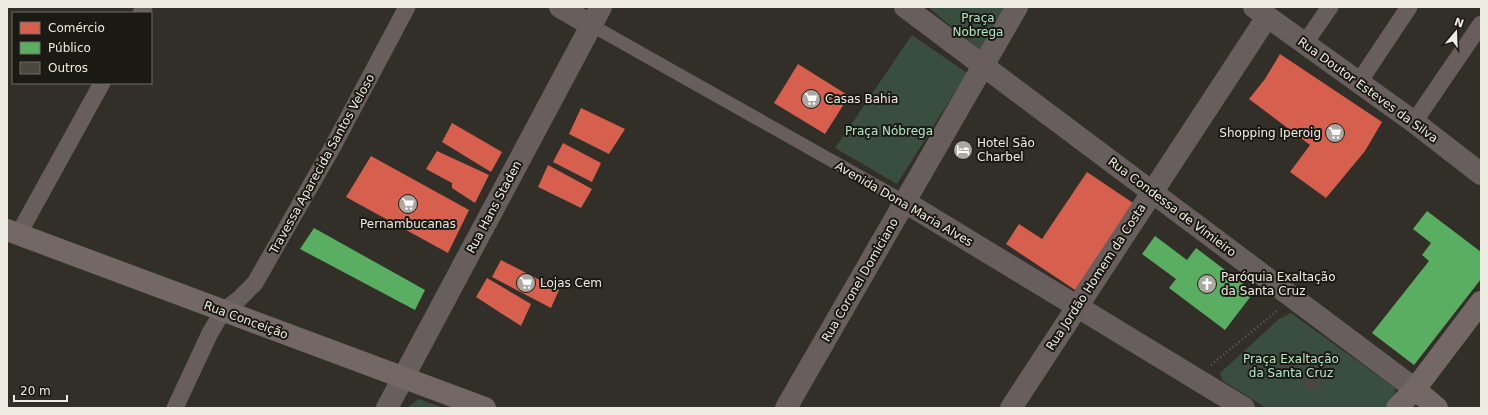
<svg xmlns="http://www.w3.org/2000/svg" width="1488" height="415" font-family="'DejaVu Sans',sans-serif">
<style>
.green{fill:#394e3f}
.shops{fill:#d6604d}
.public{fill:#5aae61}
.building{fill:#4a473f}
.lines{fill:none;stroke-linecap:round;stroke-linejoin:round}
.path{stroke:#665f5c;stroke-width:2.5;stroke-dasharray:1 3;stroke-linecap:butt}
.pedestrian{stroke:#685e5d;stroke-width:13}
.minor{stroke:#685e5d;stroke-width:17}
.tertiary{stroke:#685e5d;stroke-width:22}
.secondary{stroke:#746867;stroke-width:22}
.labels{text-anchor:middle;stroke-width:4;stroke-linejoin:round;paint-order:stroke}
.park-label{font-size:12px;fill:#b2e8c6;stroke:#1b1913}
.street-label{font-size:12px;fill:#eeebe3;stroke:#1b1913}
.poi-label{font-size:12px;fill:#eeebe3;stroke:#1b1913;text-anchor:start}
</style>
<rect width="100%" height="100%" fill="#312f28"/>
<path class="green" d="M931 7H1009L983 52 930 9Z
M912 35 967 73 897 184 835 148Z
M1291 313 1395 388 1396 401 1387 408H1266L1222 380 1220 373 1279 319Z
M419 399 444 408H407Z"/>
<path class="shops" d="M1280 54 1382 122 1365 151 1326 198 1290 172 1310 145 1249 99 1265 79Z
M798 64 849 96 825 134 774 103Z
M581 108 625 129 609 154 569 134Z
M452 123 502 152 491 172 442 142Z
M563 143 601 163 592 182 553 162Z
M437 151 489 175 475 203 452 188V183L426 169Z
M371 156 469 210 448 253 346 197Z
M548 165 592 189 581 208 538 187Z
M1087 172 1133 203 1075 290 1006 244 1019 224 1042 239Z
M501 260 559 290 551 308 492 277Z
M487 278 531 304 521 326 476 297Z"/>
<path class="public" d="M1427 211 1481 252V279L1414 365 1372 333 1429 261 1422 255 1431 243 1413 229Z
M314 228 425 290 415 310 300 249Z
M1155 236 1187 260 1196 248 1254 292 1225 330 1169 288 1176 279 1142 254Z"/>
<path class="building" d="M1310 370 1322 377 1318 388 1306 389 1302 378Z"/>
<g class="lines">
<path class="path" d="M1211 365 1278 310"/>
<path class="pedestrian" d="M591 25 905 202"/>
<path class="minor" d="M141 13 144 7
M1305 43 1330 7
M1359 82 1409 7
M1414 122 1481 24
M18 235 102 83
M175 408 210 333 223 311 239 299 255 283 332 148 407 7"/>
<path class="tertiary" d="M560 7 591 25
M905 7 1415 389
M1254 7 1414 122 1481 174
M905 202 1244 408
M387 408 601 7
M786 408 1017 7
M1011 408 1267 17"/>
<path class="secondary" d="M7 230 485 408
M1415 389 1437 408
M1397 408 1415 389 1481 302"/>
</g>
<defs>
<g id="supermarket-disc" transform="scale(1)"><circle r="9.5" fill="#aca9a2" stroke="#1b1913"/><path d="M-6-5.5h2.5l.6 2H6L4.5 2H-2.5L-4.4-4H-6ZM-1.5 3.2a1.3 1.3 0 1 0 .1 0ZM3 3.2a1.3 1.3 0 1 0 .1 0Z" fill="#fff"/></g>
<g id="hotel-disc" transform="scale(1)"><circle r="9.5" fill="#aca9a2" stroke="#1b1913"/><path d="M-6-4.5h1.5V1H6V5H4.5V3h-9V5H-6ZM-4 0a1.8 1.8 0 1 1 3.6 0ZM.5 0V-2.5h3Q6-2.5 6 0Z" fill="#fff"/></g>
<g id="church-disc" transform="scale(1)"><circle r="9.5" fill="#aca9a2" stroke="#1b1913"/><path d="M-1.2-6h2.4v3.5h3.3v2.4h-3.3V6h-2.4V-.1h-3.3v-2.4h3.3Z" fill="#fff"/></g>
</defs>
<g fill-rule="evenodd">
<use href="#supermarket-disc" x="811" y="99"/>
<use href="#supermarket-disc" x="1335" y="133"/>
<use href="#hotel-disc" x="963" y="150"/>
<use href="#supermarket-disc" x="408" y="204"/>
<use href="#supermarket-disc" x="526" y="283"/>
<use href="#church-disc" x="1207" y="284"/>
</g>
<g class="labels">
<g class="park-label">
<text x="978" y="22">Praça<tspan x="978" dy="14">Nobrega</tspan></text>
<text x="889" y="135">Praça Nóbrega</text>
<text x="1291" y="363">Praça Exaltação<tspan x="1291" dy="14">da Santa Cruz</tspan></text>
</g>
<g class="street-label">
<text transform="translate(1368 90) rotate(36)" y="4">Rua Doutor Esteves da Silva</text>
<text transform="translate(322 164) rotate(-61)" y="4">Travessa Aparecida Santos Veloso</text>
<text transform="translate(904 204) rotate(30)" y="4">Avenida Dona Maria Alves</text>
<text transform="translate(494 207) rotate(-62)" y="4">Rua Hans Staden</text>
<text transform="translate(1172 207) rotate(37)" y="4">Rua Condessa de Vimieiro</text>
<text transform="translate(1096 277) rotate(-57)" y="4">Rua Jordão Homem da Costa</text>
<text transform="translate(860 280) rotate(-60)" y="4">Rua Coronel Domiciano</text>
<text transform="translate(246 320) rotate(20)" y="4">Rua Conceição</text>
</g>
<g class="poi-label">
<text x="825" y="103">Casas Bahia</text>
<text x="1321" y="137" text-anchor="end">Shopping Iperoig</text>
<text x="977" y="147">Hotel São<tspan x="977" dy="14">Charbel</tspan></text>
<text x="408" y="228" text-anchor="middle">Pernambucanas</text>
<text x="1221" y="281">Paróquia Exaltação<tspan x="1221" dy="14">da Santa Cruz</tspan></text>
<text x="540" y="287">Lojas Cem</text>
</g>
</g>
<rect width="1488" height="415" fill="none" stroke="#eeebe3" stroke-width="16"/>
<rect x="12" y="12" width="140" height="72" fill="#1b1913" stroke="#6f6d66"/>
<rect x="20" y="22" width="20" height="12" fill="#d6604d" stroke="#6f6d66"/>
<text x="48" y="32" font-size="12" fill="#eeebe3">Comércio</text>
<rect x="20" y="42" width="20" height="12" fill="#5aae61" stroke="#6f6d66"/>
<text x="48" y="52" font-size="12" fill="#eeebe3">Público</text>
<rect x="20" y="62" width="20" height="12" fill="#4a473f" stroke="#6f6d66"/>
<text x="48" y="72" font-size="12" fill="#eeebe3">Outros</text>
<g transform="translate(1456 32) rotate(19)" stroke="#1b1913" stroke-width="3" paint-order="stroke">
<path d="M0-3L7 15L0 10L-7 15Z" fill="#eeebe3"/>
<text y="-6" font-size="11" font-weight="bold" text-anchor="middle" fill="#eeebe3">N</text>
</g>
<path d="M14 395v6h53v-6" fill="none" stroke="#eeebe3" stroke-width="2"/>
<text x="20" y="395" font-size="12" fill="#eeebe3" stroke="#1b1913" stroke-width="3" paint-order="stroke">20 m</text>
</svg>
